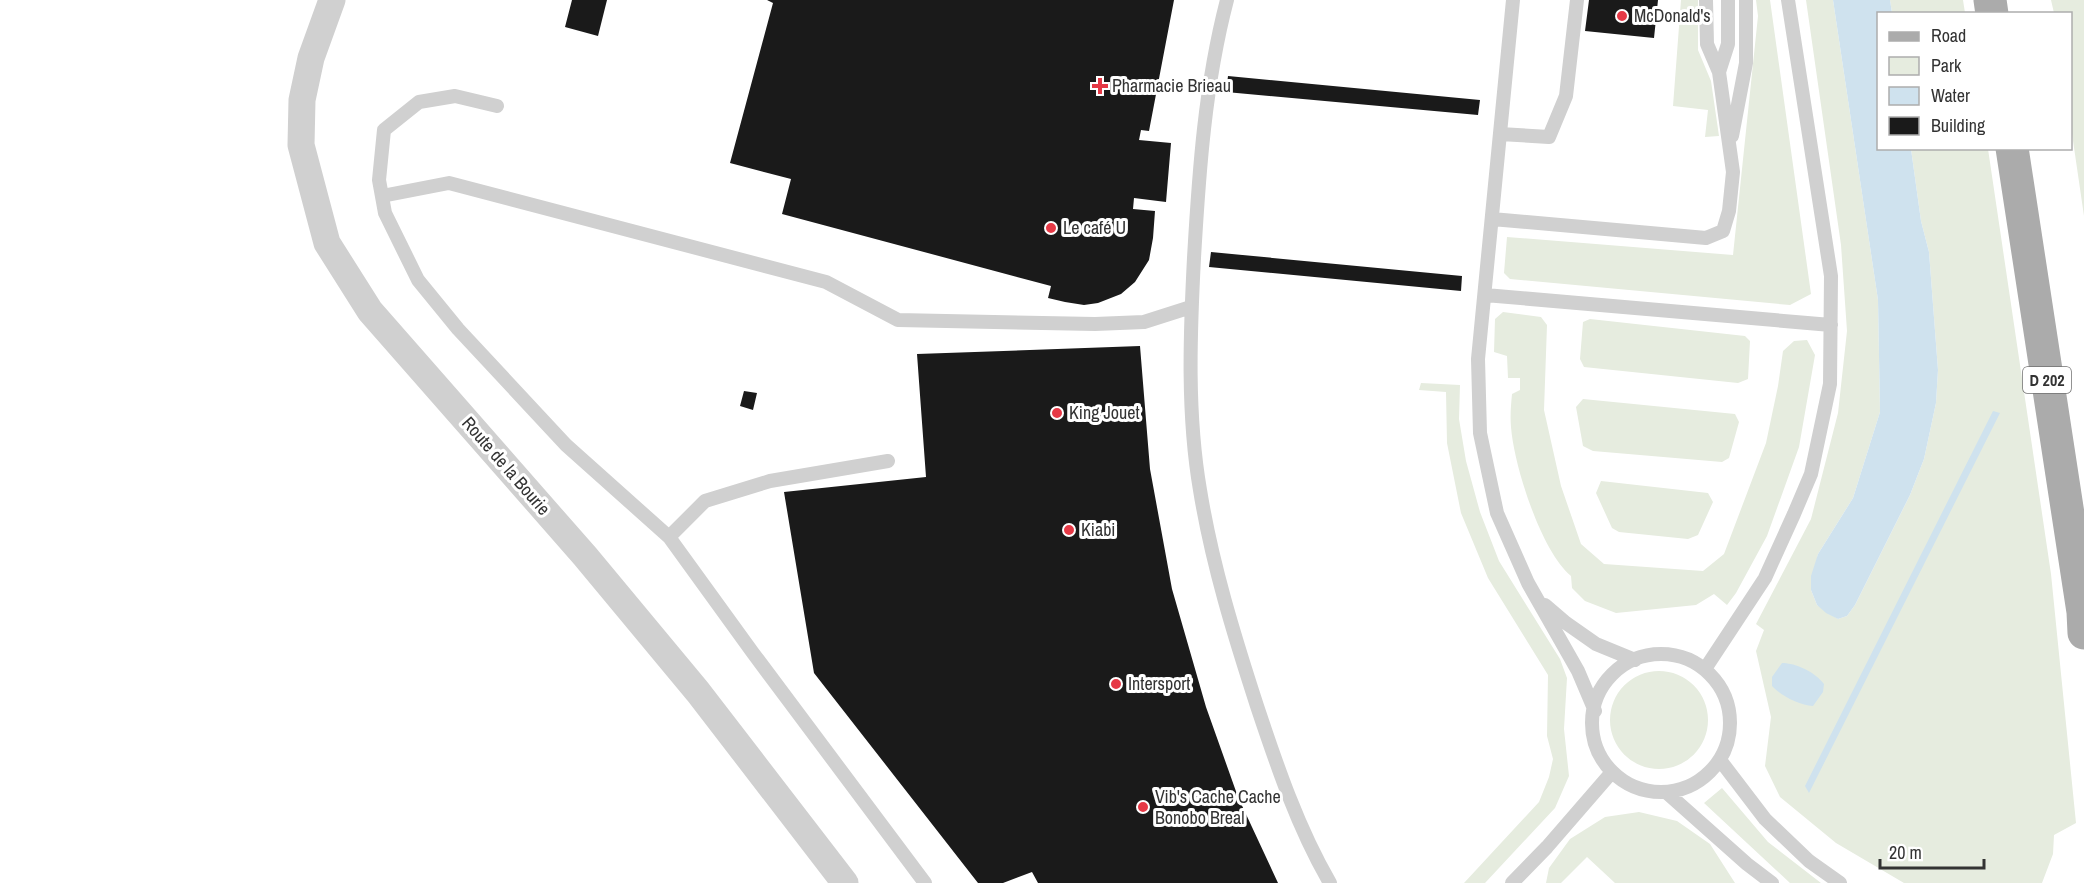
<svg xmlns="http://www.w3.org/2000/svg" width="2084" height="883" font-family="'Archivo Narrow',sans-serif">
<style>
.green{fill:#e6ecdf}
.water{fill:#cfe2ee}
.building{fill:#1a1a1a}
.lines{fill:none;stroke-linecap:round;stroke-linejoin:round}
.service{stroke:#d0d0d0;stroke-width:14}
.minor{stroke:#d0d0d0;stroke-width:27}
.primary{stroke:#ababab;stroke-width:33}
.poi-dot{fill:#e63946;stroke:#fff;stroke-width:2}
.labels{text-anchor:middle;stroke-width:6;stroke-linejoin:round;paint-order:stroke}
.shield{fill:#fff;stroke:#707070;stroke-width:1.5}
.shield-label{font-size:16px;font-weight:bold;fill:#333}
.poi-label{font-size:18px;fill:#333;stroke:#fff;text-anchor:start}
.street-label{font-size:18px;fill:#333;stroke:#fff}
</style>
<rect width="100%" height="100%" fill="#fff"/>
<path class="green" d="M1681 0H1698V50L1711 81 1719 136 1705 137 1708 110 1673 106Z
M1756 0H1770L1811 294 1790 305 1510 279 1504 273 1507 237 1733 255 1758 16Z
M1806 0H1833L1878 300 1880 412 1853 498 1818 554 1811 590 1817 605 1838 619 1847 616 1855 605 1910 495 1924 459 1936 403 1938 370 1929 252 1921 221 1911 149H1988L2051 574 2076 823 2054 835 2053 854 2042 883H1904L1836 843 1780 797 1765 766 1771 717 1756 651 1764 630 1756 624 1811 519 1838 413 1847 331 1841 245Z
M1890 0H1963L1965 13H1892Z
M2051 0H2084V216L2071 127 2070 14 2054 13Z
M1503 312 1541 317 1547 325 1544 410 1561 486 1581 544 1604 564 1703 571 1724 554 1766 443 1778 386 1783 351 1794 341 1807 340 1815 355 1799 447 1767 536 1736 593 1727 605 1714 594 1696 605 1616 613 1585 601 1572 588 1571 576C1541 551 1514 466 1511 427 1510 416 1511 405 1512 394L1520 390V378H1508L1507 356 1494 352 1495 319Z
M1590 319 1745 336 1750 341 1748 379 1738 383 1584 367 1580 359 1583 322Z
M1421 383 1460 385 1459 419 1466 461 1480 512 1499 561 1560 659 1567 678 1564 729 1569 776 1555 808 1485 883H1464L1539 802 1549 777 1553 759 1547 736 1548 675 1488 578 1461 513 1447 443 1446 392 1419 390Z
M1583 399 1735 414 1739 422 1729 458 1722 462 1593 451 1583 446 1576 407Z
M1601 481 1708 493 1713 502 1698 535 1688 539 1619 532 1612 528 1596 493Z
M1610 720a49 49 0 1 1 98 0a49 49 0 1 1-98 0Z
M1722 788 1768 842 1821 883H1790L1704 803Z
M1639 812 1677 821 1710 844 1735 883H1615L1587 857 1561 883H1546L1549 868 1570 839 1605 817Z"/>
<path class="water" d="M1833 0H1890L1892 13 1878 14V148L1911 149 1921 221 1929 252 1938 370 1936 403 1924 459 1910 495 1855 605 1847 616 1838 619 1826 613 1817 605 1811 590V576L1818 554 1853 498 1880 412 1878 300Z
M1993 411 2000 413 1809 793 1805 786Z
M1782 663C1796 663 1815 672 1824 684L1823 692 1813 706C1799 705 1781 696 1772 686V677Z"/>
<path class="building" d="M572 0H607L598 36 565 27Z
M767 0H1174L1149 131 1141 130 1139 140 1171 143 1166 202 1134 198 1133 209 1155 211 1153 238 1149 260 1135 282 1121 294 1098 303 1084 305 1065 302 1048 298 1051 286 782 214 791 179 730 163 773 3Z
M1589 0H1658L1654 38 1585 31Z
M1228 76 1480 100 1478 115 1226 92Z
M1211 252 1462 276 1461 291 1209 267Z
M1140 346 1150 469 1172 589 1206 707 1238 797 1278 883H1038L1032 872 1003 883H978L814 673 784 492 926 477 917 354Z
M744 391 757 393 753 410 740 406Z"/>
<g class="lines">
<path class="service" d="M1227 0C1205 84 1199 171 1194 258 1190 335 1187 414 1200 490 1212 564 1234 635 1257 706 1277 766 1298 828 1330 883
M1513 0 1478 359 1480 433 1497 513 1528 583 1578 671 1595 711
M1719 72 1728 44V0
M497 106 455 96 419 102 384 130 379 180 385 213 418 280 458 329 566 445 669 537 753 653 925 883
M1500 134 1549 137 1566 96 1577 0
M1732 136 1746 63V0
M382 196 449 183 826 282 898 320 1095 324 1144 322 1191 307
M1492 219 1706 238 1723 231 1729 211 1733 172 1719 72 1707 44 1706 0
M1485 295 1831 325
M669 537 705 501 770 481 888 461
M1545 605 1566 623 1596 644 1635 660
M1592 723a69 69 0 1 1 138 0a69 69 0 1 1-138 0Z
M1705 669 1765 578 1794 514 1811 474 1830 384 1831 276 1788 0
M1720 760 1765 819 1809 861 1840 883
M1666 792 1747 864 1772 883
M1512 883 1547 847 1612 772"/>
<path class="minor" d="M332 0 311 58 302 100 301 145 327 243 370 311 585 556 698 692 845 883"/>
<path class="primary" d="M1990 0 1992 14
M2012 148 2083 612 2084 633"/>
</g>
<g class="poi-dot">
<circle cx="1622" cy="16" r="6"/>
<path d="M1097 77h6v6h6v6h-6v6h-6v-6h-6v-6h6z"/>
<circle cx="1051" cy="228" r="6"/>
<circle cx="1057" cy="413" r="6"/>
<circle cx="1069" cy="530" r="6"/>
<circle cx="1116" cy="684" r="6"/>
<circle cx="1143" cy="807" r="6"/>
</g>
<g class="labels">
<rect class="shield" x="2023" y="367" width="48" height="26" rx="4.5"/>
<g class="shield-label">
<text x="2047" y="386">D 202</text>
</g>
<g class="poi-label">
<text x="1634" y="22">McDonald's</text>
<text x="1112" y="92">Pharmacie Brieau</text>
<text x="1063" y="234">Le café U</text>
<text x="1069" y="419">King Jouet</text>
<text x="1081" y="536">Kiabi</text>
<text x="1128" y="690">Intersport</text>
<text x="1155" y="803">Vib's Cache Cache<tspan x="1155" dy="21">Bonobo Breal</tspan></text>
</g>
<g class="street-label">
<text transform="translate(506 466) rotate(49)" y="6">Route de la Bourie</text>
</g>
</g>
<rect x="1877" y="12" width="195" height="138" fill="#ffffff" stroke="#adadad" stroke-width="1.5"/>
<rect x="1889" y="32" width="30" height="9" fill="#ababab" stroke="#adadad" stroke-width="1.5"/>
<text x="1931" y="42" font-size="18" fill="#333333">Road</text>
<rect x="1889" y="57" width="30" height="18" fill="#e6ecdf" stroke="#adadad" stroke-width="1.5"/>
<text x="1931" y="72" font-size="18" fill="#333333">Park</text>
<rect x="1889" y="87" width="30" height="18" fill="#cfe2ee" stroke="#adadad" stroke-width="1.5"/>
<text x="1931" y="102" font-size="18" fill="#333333">Water</text>
<rect x="1889" y="117" width="30" height="18" fill="#1a1a1a" stroke="#adadad" stroke-width="1.5"/>
<text x="1931" y="132" font-size="18" fill="#333333">Building</text>
<path d="M1880 859v9h104v-9" fill="none" stroke="#333333" stroke-width="3"/>
<text x="1889" y="859" font-size="18" fill="#333333" stroke="#ffffff" stroke-width="4.5" paint-order="stroke">20 m</text>
</svg>
